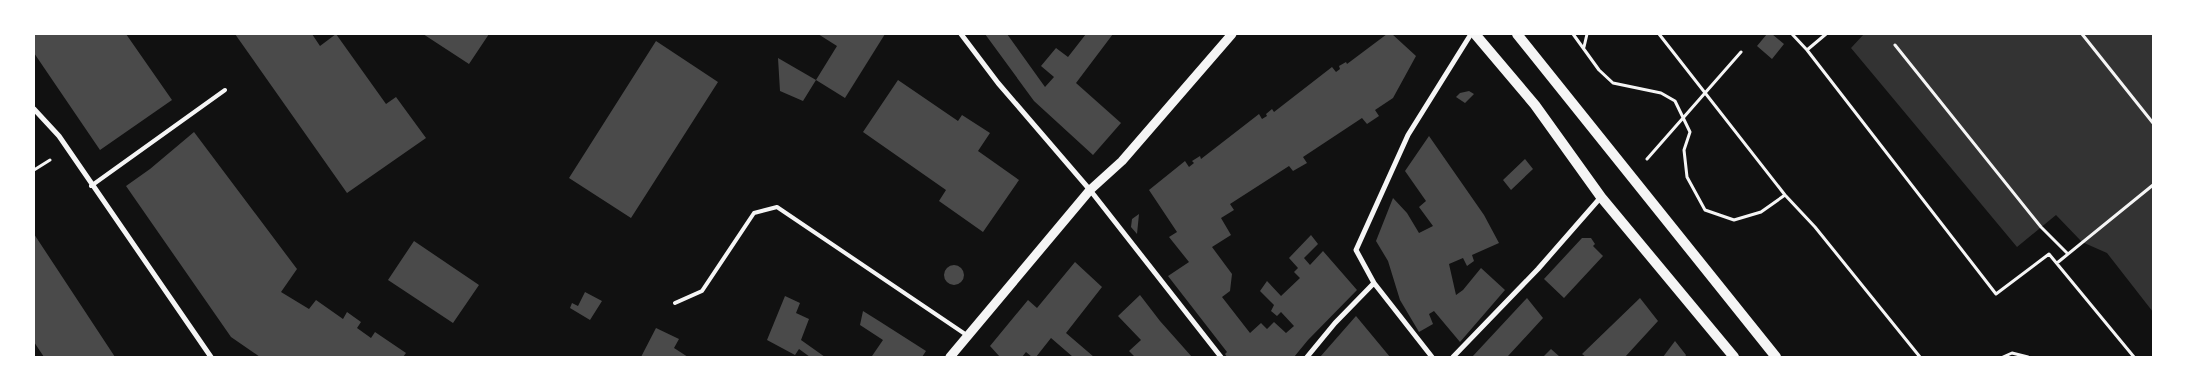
<svg xmlns="http://www.w3.org/2000/svg" width="2187" height="391" font-family="'Golos Text',sans-serif">
<style>
.water{fill:#333}
.building{fill:#4a4a4a}
.lines{fill:none;stroke-linecap:round;stroke-linejoin:round}
.path{stroke:#f5f5f5;stroke-width:3}
.service{stroke:#f5f5f5;stroke-width:4}
.minor{stroke:#f5f5f5;stroke-width:5}
.tertiary{stroke:#f5f5f5;stroke-width:9}
.secondary{stroke:#f5f5f5;stroke-width:10}
</style>
<rect width="100%" height="100%" fill="#111"/>
<path class="water" d="M1864 34H2153V312L2107 253 2082 242 2056 215 2017 247 1851 48Z"/>
<path class="building" d="M34 34H126L172 100 100 150 34 53Z
M235 34H312L320 46 336 34 386 104 396 97 426 138 347 193Z
M423 34H489L469 64Z
M818 34H885L845 98 816 80 837 46Z
M985 34H1007L1045 87 1054 77 1041 66 1056 48 1068 57 1086 34H1113L1076 83 1121 123 1093 155 1034 101Z
M1387 34H1392L1416 56 1393 98 1375 110 1379 116 1367 124 1362 118 1303 157 1307 163 1293 171 1289 166 1230 204 1234 210 1221 218 1231 235 1212 247 1232 274 1230 291 1222 297 1250 333 1261 323 1267 329 1274 322 1286 333 1294 326 1281 312 1277 316 1271 311 1274 305 1260 291 1267 281 1281 296 1300 278 1294 272 1298 268 1289 258 1311 235 1318 244 1304 258 1310 265 1323 251 1357 290 1308 340 1294 357H1227L1225 354 1227 352 1168 276 1189 262 1169 237 1177 232 1149 190 1185 161 1189 167 1194 163 1192 161 1200 156 1201 159 1259 114 1262 119 1267 116 1266 114 1272 109 1274 112 1332 67 1336 72 1340 69 1339 66 1346 62 1347 64Z
M1767 34H1772L1784 44 1772 59 1757 46Z
M656 41 718 82 631 218 569 178Z
M778 58 816 80 803 101 780 91Z
M898 80 958 121 962 115 990 133 978 151 1019 180 983 232 939 201 946 190 863 132Z
M1469 91 1474 94 1465 103 1456 97 1460 93Z
M194 132 297 269 281 292 309 309 316 300 343 319 347 312 361 322 357 328 371 338 375 332 406 353 403 357H260L231 337 126 186 150 169Z
M1429 136 1484 215 1499 243 1472 255 1474 261 1467 266 1463 258 1449 264 1456 295 1463 290 1481 268 1505 290 1460 342 1434 311 1429 314 1433 324 1419 332 1400 300 1388 261 1376 241 1393 198 1407 213 1419 233 1433 226 1419 207 1426 201 1405 171Z
M1525 159 1533 169 1511 190 1503 180Z
M1139 214 1137 234 1131 227 1132 219Z
M34 234 115 357H44L34 342Z
M1582 238H1591L1595 244 1593 246 1603 256 1564 298 1544 279Z
M414 241 479 285 453 323 388 280Z
M1075 262 1102 287 1066 333 1094 357H1073L1051 338 1036 357H1032L1026 352 1022 357H1000L990 346 1028 300 1037 308Z
M944 275a10 10 0 1 1 20 0a10 10 0 1 1-20 0Z
M585 292 602 301 590 320 570 308 572 303 578 306Z
M1140 295 1160 321 1192 357H1135L1129 351 1141 340 1118 316Z
M785 296 800 303 796 313 809 319 801 340 825 357H810L799 349 795 355 767 340Z
M1527 298 1543 318 1508 356 1510 357H1472Z
M1640 298 1658 321 1625 357H1586L1582 354Z
M863 311 879 321 926 351 922 357H875L872 356 883 340 860 325Z
M1356 316 1390 357H1320Z
M656 328 679 339 674 348 688 357H641Z
M1675 341 1686 355 1685 357H1663Z
M1551 349 1560 357H1543Z"/>
<g class="lines">
<path class="path" d="M1573 34 1599 70 1613 83 1661 93 1675 101 1690 132 1684 150 1687 177 1705 210 1734 220 1761 212 1785 195
M1659 34 1785 195 1815 227 1920 357
M1792 34 1807 50 1996 294 2049 254 2134 357
M2082 34 2153 123
M1895 45 2041 227 2068 254
M1584 47 1587 34
M1807 50 1826 34
M1647 159 1741 52
M34 170 50 160
M2057 263 2153 185
M2003 357 2012 353 2028 357"/>
<path class="service" d="M91 186 225 90
M675 303 702 291 754 213 777 207 968 336"/>
<path class="minor" d="M961 34 998 83 1090 190 1221 357
M34 109 59 136 211 357
M1374 283 1432 357
M1307 357 1335 323 1374 283 1356 250 1408 135 1471 34
M1453 357 1538 269 1601 197"/>
<path class="tertiary" d="M950 357 1090 190 1122 161 1232 34"/>
<path class="secondary" d="M1475 34 1535 105 1601 197 1734 357
M1517 34 1776 357"/>
</g>
<rect width="2187" height="391" fill="none" stroke="#ffffff" stroke-width="70"/>
</svg>
